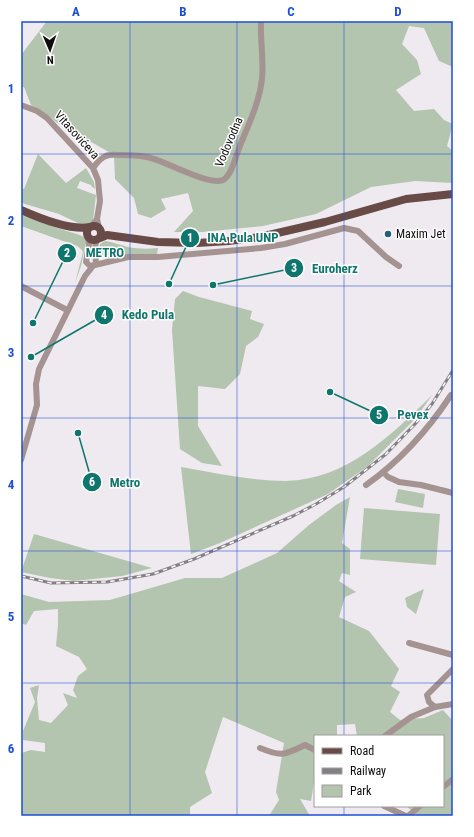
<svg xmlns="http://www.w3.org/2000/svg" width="474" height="837" font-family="'Roboto Condensed',sans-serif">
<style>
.green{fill:#b3c4af}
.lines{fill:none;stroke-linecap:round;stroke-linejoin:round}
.minor{stroke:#a49390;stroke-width:6}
.major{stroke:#684b46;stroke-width:8}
.rail-casing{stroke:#837f83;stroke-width:3}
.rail{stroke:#fff;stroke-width:1.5;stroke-dasharray:4.5;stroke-linecap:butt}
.grid{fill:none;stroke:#1d4ed8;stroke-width:1;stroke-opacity:0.55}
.poi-dot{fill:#236178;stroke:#fff;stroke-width:1.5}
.labels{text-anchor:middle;stroke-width:3;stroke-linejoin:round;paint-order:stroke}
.street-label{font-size:12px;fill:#0e0c0e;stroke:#fff}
.poi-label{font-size:12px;fill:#0e0c0e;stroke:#fff;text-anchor:start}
.leader{fill:none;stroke:#0f766e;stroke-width:1.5}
.callout-dot{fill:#0f766e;stroke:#fff;stroke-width:1.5}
.mark-label{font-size:12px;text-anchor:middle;font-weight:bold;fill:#fff}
.callout-label{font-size:13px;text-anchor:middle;font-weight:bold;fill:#0f766e;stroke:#fff;stroke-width:3;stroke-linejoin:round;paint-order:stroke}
.neatline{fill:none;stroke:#1d4ed8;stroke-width:1.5}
.grid-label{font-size:13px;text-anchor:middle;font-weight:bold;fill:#1d4ed8}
</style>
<rect width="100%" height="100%" fill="#efe9f0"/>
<path class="green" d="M47 21H453V67L439 61 424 28 409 26 402 44 417 60 421 74 396 90 414 111 434 109 444 120 453 124 447 146 453 151V183L415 181 371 187 316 214 263 226 202 232H174L193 211 188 193 161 199 166 209 151 218 138 214 134 198 115 179 114 155 56 122 49 116 31 105 24 87 21 88V55Z
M38 154 66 183 86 168 94 182 95 189 92 187 91 185 80 181 77 188 96 195 93 221 87 225 80 224 59 214 25 204 21 202V188L24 189Z
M21 215 57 228 80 235 85 238 86 242 81 266 75 283 83 252 81 249 77 246 21 226Z
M105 241C113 242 120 245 128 247 137 249 148 249 158 248L157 255H121L105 259V257L98 255 100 244Z
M183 291 199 297 252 311 250 319 264 324 258 337 246 346 240 374 225 389 198 386V426L222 466 202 463 180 449 172 330 175 299Z
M432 395 416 418 368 466 328 494 220 543 191 554 181 467C215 473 251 481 286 481 346 480 393 434 432 395Z
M398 489 425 494 423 508 395 502Z
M350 497 342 543 350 549V575L342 573 339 581 356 592 345 597 339 617 369 631 399 669 391 686 400 692 390 712 400 720 424 718 443 710 453 721V816H417L416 814 406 806H443V736H357L355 724 337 725V736H315V776L311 801 300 799 310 816H269L279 800 276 792 284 743 223 717 205 772 212 793 190 807V816H21V753L31 750 45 752V743L23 740V731L35 702 30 688 39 685 37 698 39 720 51 723 68 705 63 693 77 698 73 690 78 676 87 669 79 657 56 646 58 625V609L34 611 26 625 21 623V594L49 602 110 600 185 578H222L277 553 309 525 336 505Z
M364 508 440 514 436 565 360 559Z
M34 534 152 568 122 576 74 581 50 578 21 572Z
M424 589 416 614 407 607 405 598Z"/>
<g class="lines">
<path class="minor" d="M21 105 37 111 47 118 93 168 98 180 100 201 97 219 92 226
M93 168C96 164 100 158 106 156 110 154 116 155 121 155 131 155 144 155 154 159 168 163 210 186 223 180 231 176 235 159 238 151 247 127 259 105 262 79 264 59 260 40 261 21
M97 219 99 228
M88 238 89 245 86 262 90 266 95 265C98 257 92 250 97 240
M95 265 128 257H158L261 248 285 244 344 228 358 231 386 257 399 266
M21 286 67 310
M21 460 37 405 36 384 39 369 85 276 93 266
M384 473 388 477 399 482 421 485 453 493
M366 485C400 461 428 430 451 395
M409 643 453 655
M435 707 429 702 427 695 453 669
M385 736 411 717 435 707 453 704
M260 748C282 757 284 755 305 745L315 750
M443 787 453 779
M384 806 406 816
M408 816 420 806"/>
<path class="major" d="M21 210C39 218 70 231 90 227
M87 233a7 7 0 1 1 14 0a7 7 0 1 1-14 0Z
M100 238 107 235 158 242 197 243 229 241 260 237 325 222 406 199 453 194"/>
<g class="rail-casing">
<path id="rail" d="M21 576 51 583 107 582 153 574 194 559 293 516 316 504 344 487 386 454 416 423 432 404 453 370"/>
</g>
<use href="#rail" class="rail"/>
</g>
<path class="grid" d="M130 21V816M237 21V816M344 21V736M21 154H453M21 286H453M21 418H453M21 551H453M21 683H453M344 806V816"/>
<circle class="poi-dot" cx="388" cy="234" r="4"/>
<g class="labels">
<g class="street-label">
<text transform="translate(77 135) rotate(48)" y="4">Vitasovićeva</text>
<text transform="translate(229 142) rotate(-67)" y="4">Vodovodna</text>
</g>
<g class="poi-label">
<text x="396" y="238">Maxim Jet</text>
</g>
</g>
<path class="leader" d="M169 284L190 238M33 323L67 253M213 285L294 268M31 357L104 315M330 392L379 415M78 433L92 482"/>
<g class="callout-dot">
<circle cx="169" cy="284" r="4"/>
<circle cx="33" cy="323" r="4"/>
<circle cx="213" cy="285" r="4"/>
<circle cx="31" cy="357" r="4"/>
<circle cx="330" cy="392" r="4"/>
<circle cx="78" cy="433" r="4"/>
<circle cx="190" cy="238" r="10"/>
<circle cx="67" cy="253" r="10"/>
<circle cx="294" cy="268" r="10"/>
<circle cx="104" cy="315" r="10"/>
<circle cx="379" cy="415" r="10"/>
<circle cx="92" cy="482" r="10"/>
</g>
<g class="mark-label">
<text x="190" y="242">1</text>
<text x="67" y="257">2</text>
<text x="294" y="272">3</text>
<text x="104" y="319">4</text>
<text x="379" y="419">5</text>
<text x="92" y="486">6</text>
</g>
<g class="callout-label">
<text x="243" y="242">INA Pula UNP</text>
<text x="105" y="257">METRO</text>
<text x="335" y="273">Euroherz</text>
<text x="148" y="319">Kedo Pula</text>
<text x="413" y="419">Pevex</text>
<text x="125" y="487">Metro</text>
</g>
<rect width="474" height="837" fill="none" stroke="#ffffff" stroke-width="44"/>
<rect x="314" y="735" width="130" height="72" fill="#ffffff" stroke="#9f9e9f"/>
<rect x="322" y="748" width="20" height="6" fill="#684b46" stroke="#9f9e9f"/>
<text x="350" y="755" font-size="12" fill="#0e0c0e">Road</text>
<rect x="322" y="768" width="20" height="6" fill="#837f83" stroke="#9f9e9f"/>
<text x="350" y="775" font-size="12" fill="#0e0c0e">Railway</text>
<rect x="322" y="785" width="20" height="12" fill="#b3c4af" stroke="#9f9e9f"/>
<text x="350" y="795" font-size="12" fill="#0e0c0e">Park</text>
<g transform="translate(50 50) rotate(178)" stroke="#ffffff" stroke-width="3" paint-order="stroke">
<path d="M0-3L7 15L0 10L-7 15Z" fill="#0e0c0e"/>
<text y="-6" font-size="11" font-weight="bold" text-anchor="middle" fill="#0e0c0e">N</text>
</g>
<rect x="22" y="22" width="430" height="793" class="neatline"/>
<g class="grid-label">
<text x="76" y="16">A</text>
<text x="183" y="16">B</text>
<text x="291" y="16">C</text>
<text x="398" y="16">D</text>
<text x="11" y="93">1</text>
<text x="11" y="225">2</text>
<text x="11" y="357">3</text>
<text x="11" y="489">4</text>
<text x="11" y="621">5</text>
<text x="11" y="753">6</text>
</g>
</svg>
